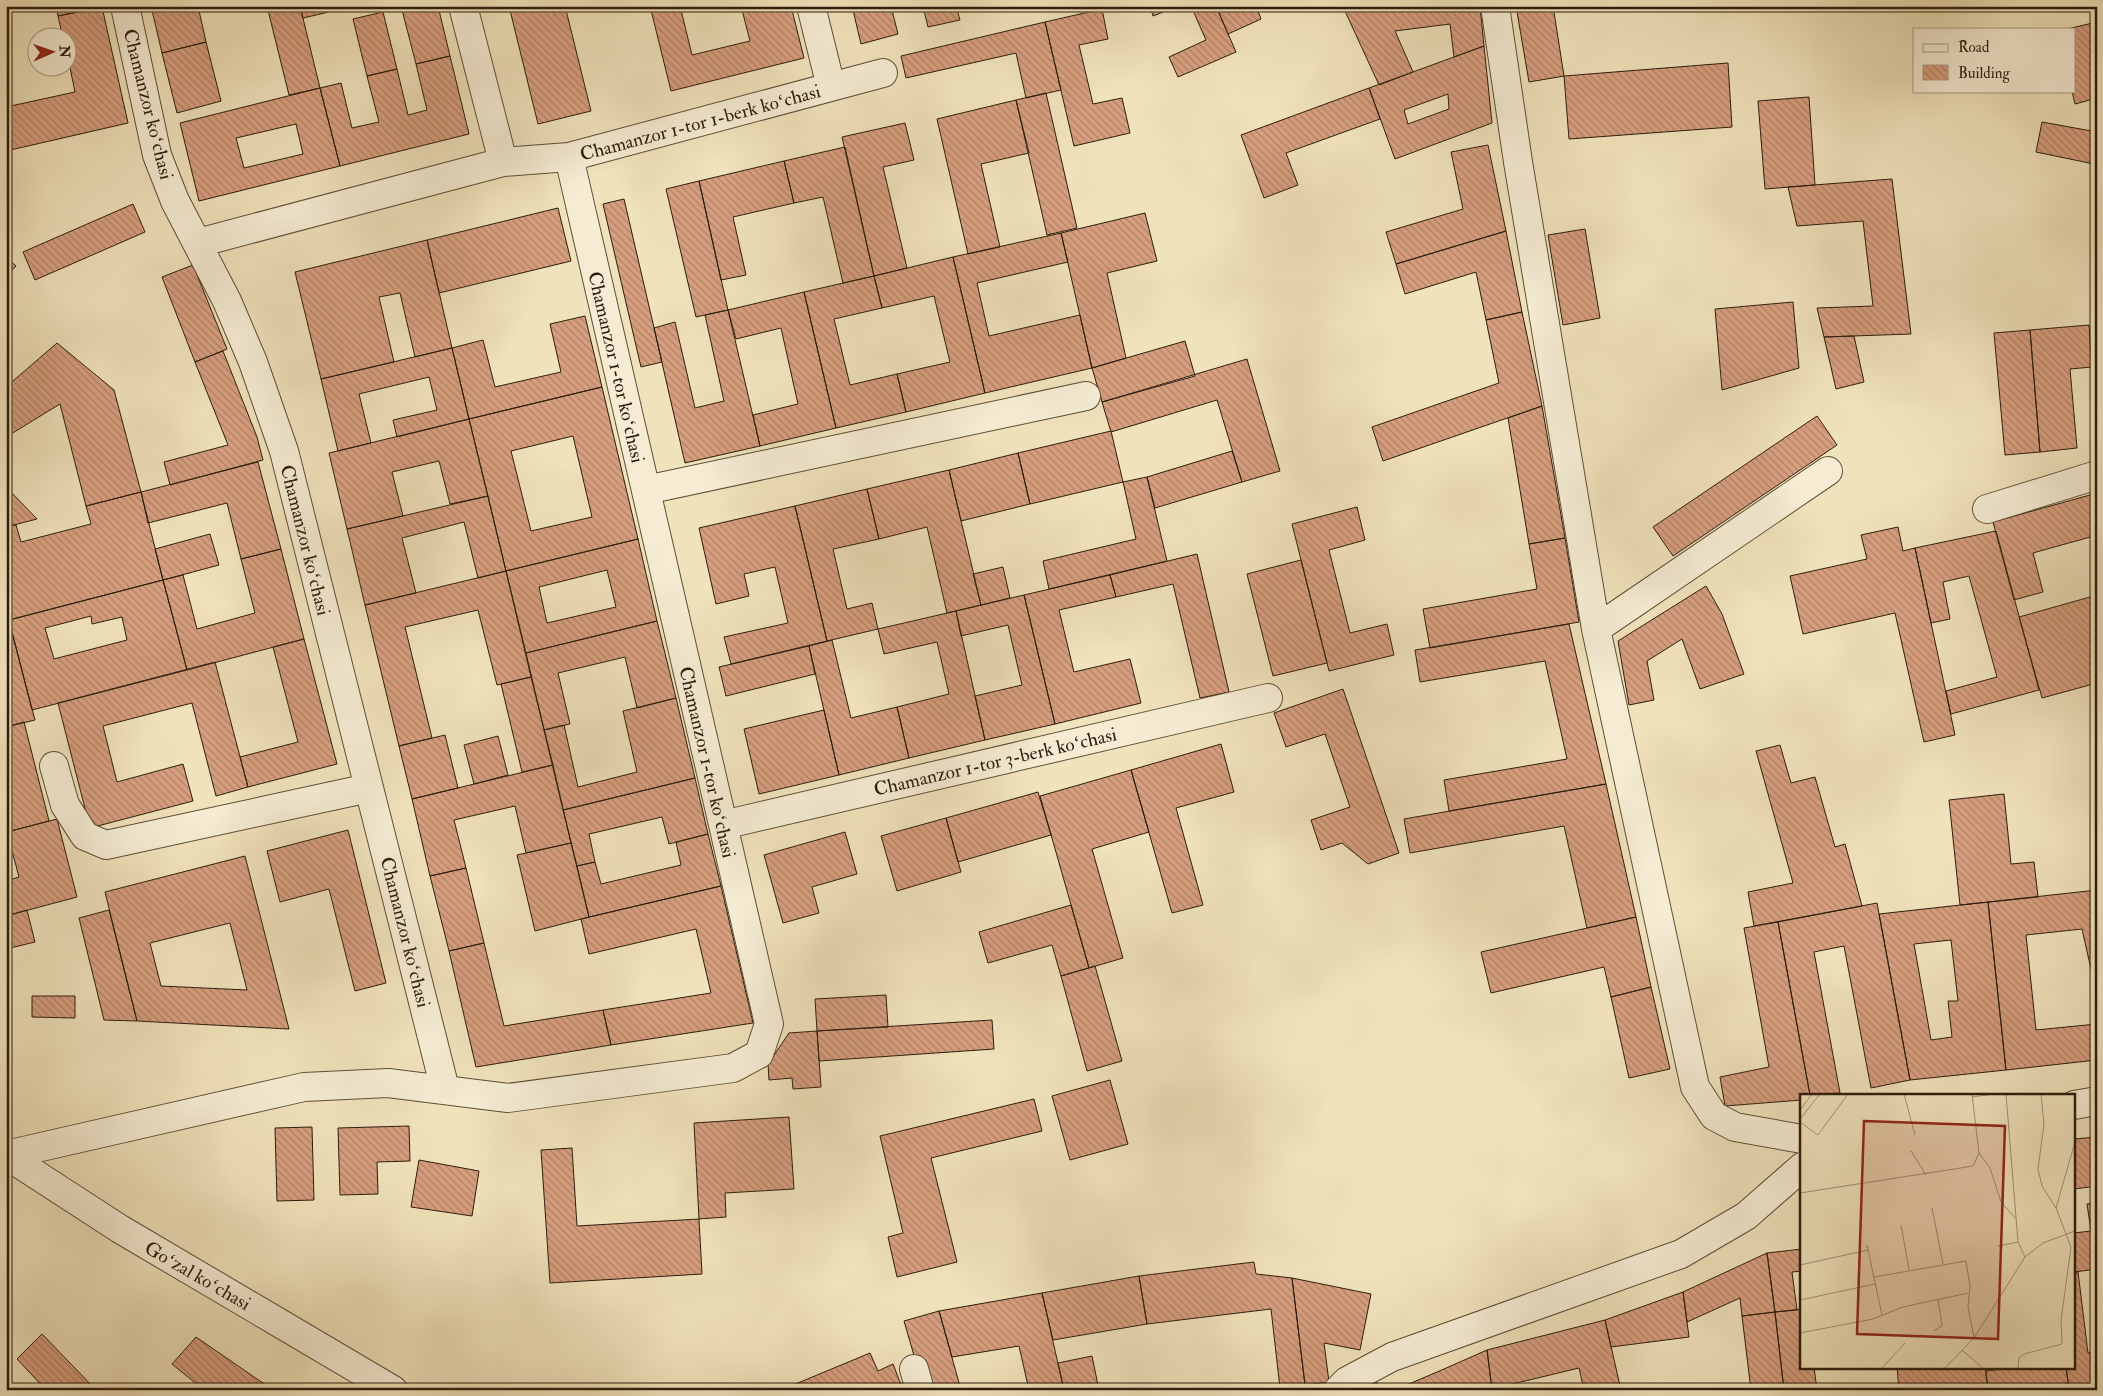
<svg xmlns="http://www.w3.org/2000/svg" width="2103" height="1396" font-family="'IM FELL Double Pica',serif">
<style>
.building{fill:url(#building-back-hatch);stroke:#2c1d0d;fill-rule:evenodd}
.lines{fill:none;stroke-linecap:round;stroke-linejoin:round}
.minor-casing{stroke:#5d4e38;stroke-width:30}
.tertiary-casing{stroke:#5d4e38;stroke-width:30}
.minor{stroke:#f5ecd3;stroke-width:28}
.tertiary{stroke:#f5ecd3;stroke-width:28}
.labels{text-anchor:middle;stroke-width:4.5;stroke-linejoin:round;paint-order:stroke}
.street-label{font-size:19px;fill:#2c1d0d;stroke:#f5ecd3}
.inset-road{fill:none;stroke:#a29375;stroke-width:1}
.view{fill:#8f2418;fill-opacity:0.15;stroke:#8f2418;stroke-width:2.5}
.inset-edge{fill:none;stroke:#2c1d0d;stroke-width:2.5}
</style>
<defs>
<pattern id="building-back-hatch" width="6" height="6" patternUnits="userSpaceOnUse" patternTransform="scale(1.25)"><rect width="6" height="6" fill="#d89f7f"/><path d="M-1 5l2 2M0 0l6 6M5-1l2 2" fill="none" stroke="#af8166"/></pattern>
</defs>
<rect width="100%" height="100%" fill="#f0e2bb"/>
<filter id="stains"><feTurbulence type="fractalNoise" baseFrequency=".004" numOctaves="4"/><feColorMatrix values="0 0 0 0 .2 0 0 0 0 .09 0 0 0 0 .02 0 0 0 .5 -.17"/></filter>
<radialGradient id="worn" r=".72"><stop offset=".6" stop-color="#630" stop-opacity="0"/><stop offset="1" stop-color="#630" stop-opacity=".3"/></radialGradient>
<path class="building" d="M56 6H102V7L58 16Z
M151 6H198L206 42 162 53Z
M267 6H300L320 88 289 95Z
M300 6H328L329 12 303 18Z
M401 6H438L450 56 416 64Z
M509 6H565L591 111 538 124Z
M665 6H680L692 55 750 41 741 6H791L804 58 671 91 651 10Z
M852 6H891L898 34 861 44Z
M923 6H956L960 20 928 27Z
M1150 6H1179L1153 16Z
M1191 6H1216L1236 52 1178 77 1169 57 1206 40Z
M1216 6H1256L1261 19 1228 34Z
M1343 6H1355L1345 11Z
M1355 6H1480L1484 46 1454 57 1450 24 1395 31 1413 72 1379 85 1345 11Z
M1516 6H1553L1564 76 1529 82Z
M102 7 128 123 6 151V107L75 92 68 58V38H63L58 16Z
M1102 9 1108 39 1079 45 1093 104 1122 98 1130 133 1074 146 1045 22Z
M383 12 397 69 367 76 353 19Z
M1045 22 1061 90 1026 98 1016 53 906 78 901 56Z
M2097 22V98L2075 104 2072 91H2074V29H2067Z
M206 42 221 101 177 113 162 53Z
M1484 46 1492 123 1395 159 1369 88ZM1448 94 1449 109 1408 124 1404 110Z
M450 56 469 134 340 166 320 88 341 83 352 128 379 122 367 76 397 69 408 115 427 110 416 64Z
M1728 63 1732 127 1569 139 1564 76Z
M320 88 340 166 199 201 180 123ZM296 124 303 154 244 168 236 138Z
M1369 88 1380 119 1286 153 1298 185 1264 198 1241 135Z
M1046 93 1077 228 1047 235 1016 100Z
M1809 97 1815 185 1765 189 1758 101Z
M1016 100 1029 153 981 164 1000 247 968 254 937 119Z
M2042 122 2097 132 2094 164 2036 152Z
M905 123 914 160 883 167 907 268 874 276 842 137Z
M1488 145 1506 231 1396 264 1386 232 1463 209 1451 152Z
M845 147 874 276 843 283 823 197 794 203 784 161Z
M784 161 794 203 733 217 746 275 721 280 699 181Z
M1892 179 1911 334 1824 337 1817 308 1873 306 1863 221 1797 226 1788 187Z
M699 181 728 310 696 317 666 189Z
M624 199 662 362 641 367 603 204Z
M133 204 145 232 35 280 23 252Z
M558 208 571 261 439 293 427 240Z
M1145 213 1157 261 1107 273 1126 358 1092 368 1061 233Z
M1585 229 1600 318 1563 325 1548 235Z
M1506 231 1522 312 1486 320 1476 272 1405 294 1396 264Z
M1061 233 1068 262 977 283 989 336 1080 315 1092 368 985 393 953 257Z
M427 240 452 348 415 357 400 293 379 297 394 362 321 379 295 272Z
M6 257 16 266 6 277Z
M953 257 985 393 906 412 897 374 950 362 934 296 882 308 874 276Z
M193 265 227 349 195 362 162 277Z
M874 276 882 308 834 319 850 385 897 374 906 412 836 428 804 292Z
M804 292 836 428 760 446 753 415 798 404 781 328 736 339 728 310Z
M1793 302 1799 368 1722 390 1715 309Z
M728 310 760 446 685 463 654 328 675 322 695 408 724 401 705 315Z
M1522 312 1542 406 1383 461 1372 427 1499 383 1486 320Z
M585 316 602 387 469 419 452 348 483 340 495 387 561 372 550 324Z
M2089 325 2092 367 2070 369 2077 448 2040 452 2030 330Z
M2030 330 2040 452 2005 455 1994 333Z
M1854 336 1864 382 1836 389 1824 337Z
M1185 341 1195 376 1102 402 1092 368Z
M57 343 114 390 141 492 86 506 60 404 6 437V387Z
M452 348 469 419 397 437 393 420 437 410 429 377 359 394 371 443 338 451 321 379Z
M223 351 257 437 263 460 170 485 164 462 228 445 195 362Z
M1247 359 1280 471 1242 482 1217 400 1111 432 1102 402Z
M602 387 638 539 506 571 469 419ZM573 436 592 517 531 531 511 451Z
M1542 406 1565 538 1529 544 1508 418Z
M1817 416 1837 445 1673 556 1653 527Z
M469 419 488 496 450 504 439 461 392 472 403 516 347 529 329 453Z
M1111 431 1123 482 1030 504 1018 453Z
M1232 451 1242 482 1155 508 1147 477Z
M1018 453 1030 504 961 521 949 470Z
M258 462 281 549 241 559 227 503 148 523 141 492Z
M949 470 981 605 947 613 927 527 879 539 867 489Z
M1147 477 1167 561 1049 589 1043 561 1136 539 1123 482Z
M6 487 37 519 6 527Z
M867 489 879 539 833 549 847 609 872 603 878 629 827 641 795 506Z
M141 492 163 580 9 620 6 610V527L16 525 21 542 91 524 86 506Z
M2097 493V546L2094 536 2033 553 2043 592 2014 600 1993 522Z
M488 496 506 571 478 578 464 522 402 538 416 593 365 605 347 529Z
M795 506 827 641 731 664 724 637 788 623 775 567 744 574 749 596 716 604 699 528Z
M1357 507 1365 540 1329 550 1350 633 1387 624 1394 655 1329 671 1292 524Z
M1898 527 1903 551 1915 548 1955 735 1924 742 1895 613 1803 634 1790 576 1867 559 1861 535Z
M1996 531 2039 690 1951 714 1946 691 1997 677 1969 576 1943 582 1950 619 1931 623 1915 548Z
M210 534 219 565 163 580 155 549Z
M1565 538 1579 622 1430 648 1423 609 1537 589 1529 544Z
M638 539 657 621 526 653 506 571ZM607 570 616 607 547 623 539 587Z
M281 549 304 639 187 670 163 580 183 575 197 629 255 613 241 559Z
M1197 554 1229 692 1200 698 1173 584 1116 597 1110 575Z
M1301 560 1327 663 1273 676 1247 574Z
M1003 567 1010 598 981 605 973 574Z
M506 571 531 677 497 685 478 610 405 627 432 738 399 746 365 605Z
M1110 575 1116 597 1059 610 1074 672 1130 659 1141 703 1055 724 1024 595Z
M163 580 187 670 32 710 9 620ZM91 616 92 624 122 617 127 640 54 659 45 628Z
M1706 586 1722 614 1744 674 1700 689 1682 639 1647 661 1654 700 1629 705 1618 641Z
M1024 595 1055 724 985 740 975 696 1022 685 1008 625 961 636 956 611Z
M2097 595V683L2042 698 2019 617Z
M6 610 35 720 6 727Z
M956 611 985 740 909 758 897 707 949 694 937 642 884 654 878 629Z
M657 621 676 698 637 708 625 657 558 673 570 724 544 730 526 653Z
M1569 624 1606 784 1449 811 1444 780 1567 759 1545 661 1420 682 1415 650Z
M304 639 337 764 248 787 240 757 298 742 273 647Z
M832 640 851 718 897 707 909 758 839 775 809 646Z
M809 646 815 674 726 696 719 667Z
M215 662 248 787 216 796 192 703 103 726 117 782 183 764 193 801 90 828 58 703Z
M531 677 553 765 522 772 501 684Z
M1343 689 1399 853 1368 864 1342 843 1321 850 1311 820 1350 807 1325 734 1286 747 1274 713Z
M676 698 695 778 563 810 544 730 564 725 578 787 637 772 623 711Z
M824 710 839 775 759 794 744 729Z
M24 722 49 821 7 832 6 727Z
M445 735 458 788 412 799 399 746Z
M498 736 508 775 474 784 464 745Z
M1221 744 1234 792 1176 808 1203 905 1172 913 1131 770Z
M1780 745 1791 783 1815 777 1835 847 1845 844 1862 906 1754 926 1748 892 1793 883 1756 751Z
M553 765 571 843 526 853 515 806 454 820 466 868 430 876 412 799Z
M1131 770 1149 832 1092 849 1123 958 1089 968 1040 796Z
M695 778 708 834 669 844 662 817 589 834 595 862 577 866 563 810Z
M1606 784 1636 917 1587 928 1564 826 1410 853 1404 819Z
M1038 792 1051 835 958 862 946 818Z
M2004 794 2011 864 2034 862 2038 897 1960 905 1949 800Z
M946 818 961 872 897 891 881 836Z
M57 819 77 897 6 916V881L19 877 7 832Z
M348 830 386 983 355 991 329 889 280 902 267 851Z
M845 832 857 874 812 887 819 913 783 923 764 855Z
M708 834 721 886 589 917 577 866 595 862 601 884 681 865 676 842Z
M571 843 589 917 535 931 517 855Z
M245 856 289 1029 137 1021 105 892ZM230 923 247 990 161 986 150 943Z
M466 868 484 943 449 951 430 876Z
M721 886 753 1023 611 1045 603 1010 711 993 696 929 589 954 581 919Z
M2097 890V996L2082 929 2026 935 2036 1030 2097 1024V1060L2006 1070 1988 902Z
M1988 902 2006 1070 1910 1080 1879 914ZM1951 940 1958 1001H1948L1952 1037 1931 1040 1914 944Z
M1877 903 1910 1080 1871 1088 1844 946 1814 952 1840 1093 1810 1095 1778 922Z
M1071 905 1089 968 1061 976 1052 945 988 963 979 932Z
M27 910 35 942 6 949V916Z
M109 910 137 1021 104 1020 79 918Z
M1636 917 1651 987 1611 997 1604 967 1491 993 1481 952Z
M1778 922 1810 1095H1802V1100L1725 1106 1720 1077 1769 1067 1744 928Z
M484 943 504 1026 603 1010 611 1045 476 1067 449 951Z
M1095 966 1122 1061 1087 1071 1061 976Z
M1651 987 1670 1069 1629 1078 1611 997Z
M886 995 888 1027 817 1031 815 999Z
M32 996H75V1018L32 1017Z
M992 1020 994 1049 819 1061 817 1031Z
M817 1031 821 1087 793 1089 792 1078 769 1080 768 1064 789 1033Z
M1110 1080 1128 1144 1070 1160 1052 1096Z
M1034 1099 1042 1131 931 1158 957 1262 897 1277 888 1237 903 1233 880 1136Z
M789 1117 794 1189 725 1193 726 1217 699 1219 694 1123Z
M409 1126 410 1161 377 1162 378 1194 340 1195 338 1128Z
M312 1127 314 1200 277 1201 275 1128Z
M2097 1137V1186L2074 1189V1139Z
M572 1148 577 1226 699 1219 702 1274 550 1283 541 1150Z
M419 1160 479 1171 472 1216 411 1207Z
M2097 1203V1269L2074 1272V1233L2091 1231 2087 1204Z
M1802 1249V1271L1792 1272 1797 1310 1775 1312 1767 1253Z
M1767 1253 1775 1312 1742 1316 1740 1298 1687 1322 1683 1292Z
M1254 1262 1256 1274 1292 1278 1305 1385 1280 1388 1271 1309 1147 1324 1139 1276Z
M2074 1272H2078L2088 1353 2097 1352V1390H2069L2066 1367H2074Z
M1139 1276 1147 1324 1053 1340 1042 1293Z
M1292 1278 1371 1294 1360 1350 1324 1343 1329 1382 1305 1385Z
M1683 1292 1689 1337 1611 1347 1605 1320Z
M1042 1293 1064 1390H1029L1019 1346 952 1357 939 1311Z
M1802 1309V1367H1814L1817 1390H1784L1775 1312Z
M939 1311 961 1390H924L904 1321Z
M1775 1312 1784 1390H1751L1742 1316Z
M1605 1320 1621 1390H1584L1579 1368 1492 1389 1487 1350Z
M42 1334 96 1390H46L17 1359Z
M196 1337 273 1390H204L172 1364Z
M1487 1350 1492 1390H1395L1444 1369Z
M870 1353 878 1371 893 1364 903 1390H781Z
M1092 1356 1099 1390H1064L1058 1363Z
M1897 1367H1985L1988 1390H1899Z
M2018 1367H2066L2069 1390H1988L1986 1371Z
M1375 1380 1381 1390H1356Z"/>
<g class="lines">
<g class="minor-casing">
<path id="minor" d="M125 6 157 155 175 201 227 301 253 362 284 451 445 1089
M463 6 503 162
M811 6 831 87
M1495 6 1518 162 1596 629 1695 1087 1714 1116 1735 1127 1802 1139
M198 243 503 162 569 157 883 73
M646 490 1086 396
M1987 509 2097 475
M1596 629 1828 471
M54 766 65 805 85 836 106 845 369 788
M723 825 1268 698
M2074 1105 2097 1101
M6 1155 304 1087 388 1083 508 1098 733 1068 759 1054 769 1024 569 157
M914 1369 920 1390
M1338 1390 1347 1381 1392 1357 1681 1254 1746 1216 1802 1167"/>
</g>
<g class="tertiary-casing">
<path id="tertiary" d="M6 1155 120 1229 393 1390"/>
</g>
<use href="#minor" class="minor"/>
<use href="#tertiary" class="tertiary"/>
</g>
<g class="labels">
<g class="street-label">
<text transform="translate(149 104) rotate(76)" y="7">Chamanzor koʻchasi</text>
<text transform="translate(700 122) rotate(-15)" y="7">Chamanzor 1-tor 1-berk koʻchasi</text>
<text transform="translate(617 367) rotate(77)" y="7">Chamanzor 1-tor koʻchasi</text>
<text transform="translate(306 540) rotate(76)" y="7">Chamanzor koʻchasi</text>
<text transform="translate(995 761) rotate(-13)" y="7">Chamanzor 1-tor 3-berk koʻchasi</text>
<text transform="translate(708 762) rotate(77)" y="7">Chamanzor 1-tor koʻchasi</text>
<text transform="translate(406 932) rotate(76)" y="7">Chamanzor koʻchasi</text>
<text transform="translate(198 1275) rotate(30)" y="7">Goʻzal koʻchasi</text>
</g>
</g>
<g transform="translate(1800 1094)">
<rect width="275" height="275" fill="#f0e2bb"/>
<path class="inset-road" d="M104 0 115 41M206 0 218 148 225 163M172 3 194 0M0 16 12 0M0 25 20 0M0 28 18 41 48 0M111 57 126 81M179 59 190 74 201 108 217 126M0 99 173 72 179 59 172 0M132 114 143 170M256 114 275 48M101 131 109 176M67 151 82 221M198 152 218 148M0 171 68 156M74 183 166 167 170 192 168 213 174 243M0 206 75 190M134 237 142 232 138 205M0 239 73 225 103 213 168 199M162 256 184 275M81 275 105 249M144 275 174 244 225 163 243 149 275 137M218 275 219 264 224 260 262 250 261 227 271 153 256 114 242 92 238 75 244 30 241 0"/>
<path class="view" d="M64 27 205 32 198 245 57 240Z"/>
<rect width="275" height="275" class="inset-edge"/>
</g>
<rect width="2103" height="1396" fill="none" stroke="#f0e2bb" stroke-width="25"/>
<rect x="8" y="8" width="2088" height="1381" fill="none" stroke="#2c1d0d" stroke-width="2.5"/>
<rect x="12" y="12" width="2078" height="1371" fill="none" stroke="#2c1d0d"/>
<rect x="1913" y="28" width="162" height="65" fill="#f5ecd3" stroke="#a59984"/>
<rect x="1923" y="44" width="25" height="8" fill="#f5ecd3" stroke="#a59984"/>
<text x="1958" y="52" font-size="15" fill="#2c1d0d">Road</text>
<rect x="1923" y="65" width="25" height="15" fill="url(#building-back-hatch)" stroke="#a59984"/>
<text x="1958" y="78" font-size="15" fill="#2c1d0d">Building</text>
<g transform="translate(52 52) rotate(88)"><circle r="24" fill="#f5ecd3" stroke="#a59984"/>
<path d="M0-4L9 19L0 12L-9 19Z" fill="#8f2418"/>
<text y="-8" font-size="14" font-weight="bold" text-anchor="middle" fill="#2c1d0d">N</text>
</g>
<rect width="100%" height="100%" filter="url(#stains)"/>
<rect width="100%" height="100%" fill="url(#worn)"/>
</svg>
